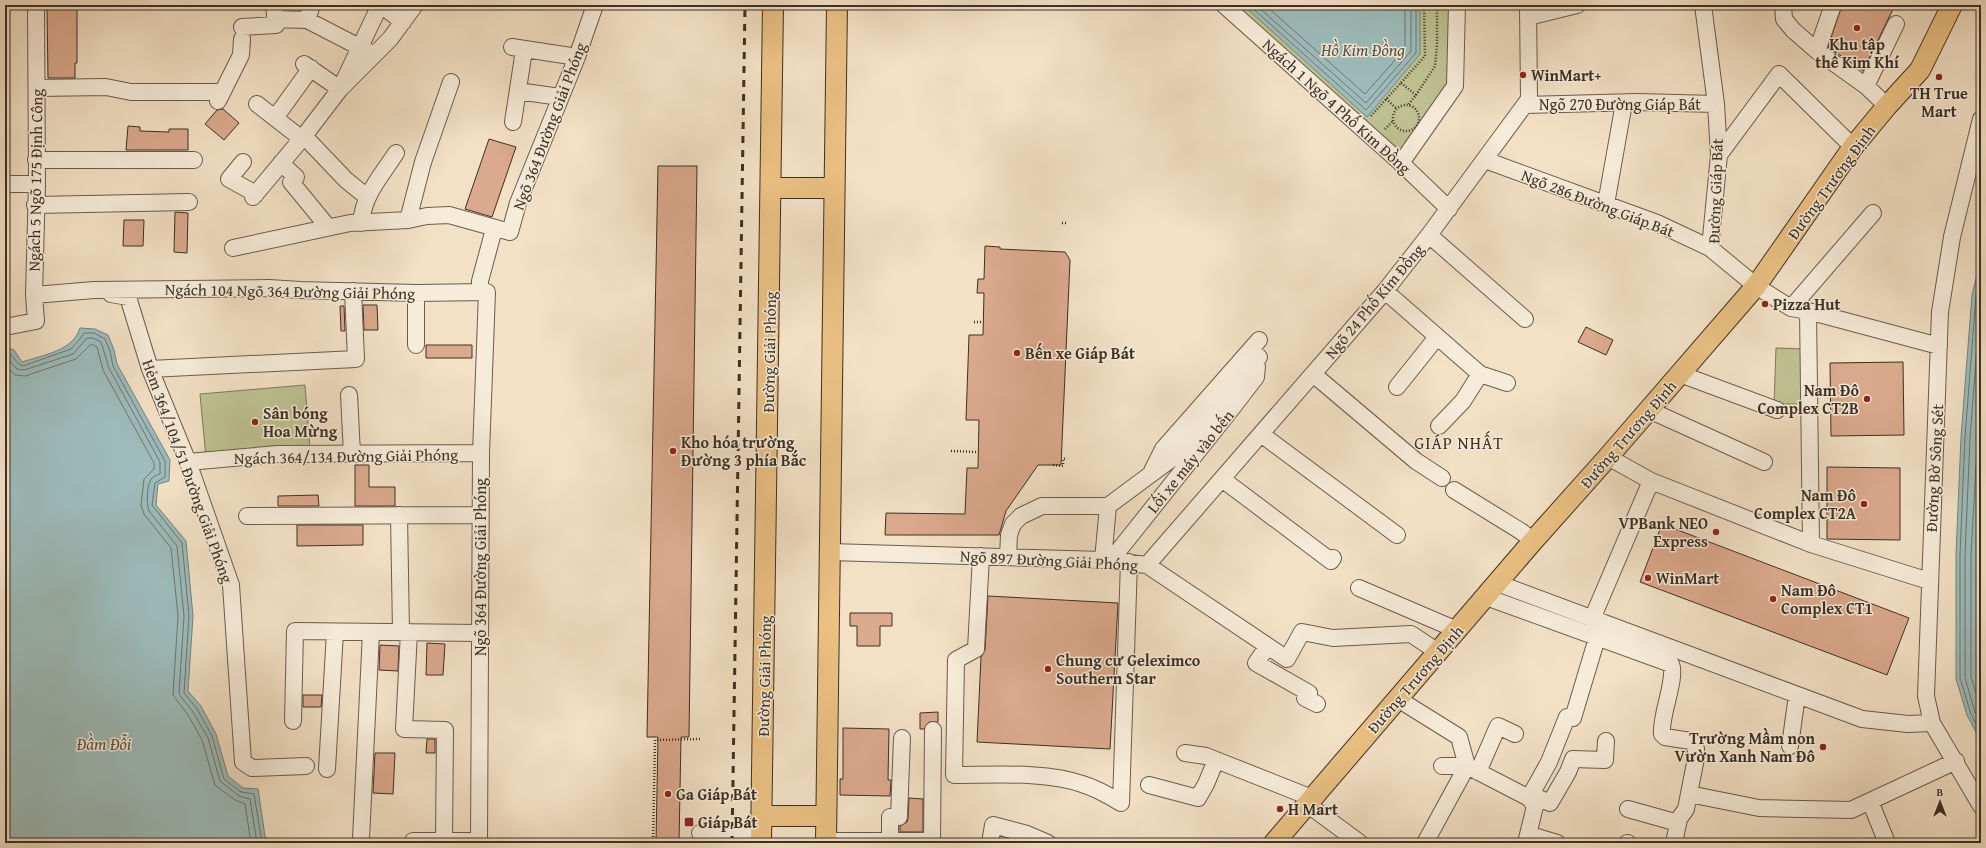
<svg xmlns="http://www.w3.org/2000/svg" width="1986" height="848" font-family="'Gentium Book Plus',serif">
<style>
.green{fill:#bec292;stroke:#7d795c}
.water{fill:#9dbcbb;stroke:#76847f}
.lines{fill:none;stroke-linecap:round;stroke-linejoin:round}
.shore{stroke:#6c7670;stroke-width:1}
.building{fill:#dba98d;stroke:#3c3025}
.minor-casing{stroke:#6a5c4d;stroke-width:18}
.major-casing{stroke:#3c3025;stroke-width:22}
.path{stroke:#3c3025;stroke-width:2.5;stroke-dasharray:1 2;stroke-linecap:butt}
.minor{stroke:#f7ecda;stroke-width:16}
.major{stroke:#eac083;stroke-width:20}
.rail{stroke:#3c3025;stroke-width:3;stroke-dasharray:7 7;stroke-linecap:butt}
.poi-dot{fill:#8f2418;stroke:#f7ecda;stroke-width:1.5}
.labels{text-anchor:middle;stroke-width:3;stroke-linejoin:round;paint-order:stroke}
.poi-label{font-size:16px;font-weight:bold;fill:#3c3025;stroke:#f7ecda;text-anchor:start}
.street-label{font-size:16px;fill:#3c3025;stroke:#f7ecda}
.water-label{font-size:17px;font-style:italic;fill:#54534a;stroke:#f7ecda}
.neighbourhood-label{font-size:17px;letter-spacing:1px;fill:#3c3025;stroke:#f7ecda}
</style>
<rect width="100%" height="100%" fill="#f3e1c6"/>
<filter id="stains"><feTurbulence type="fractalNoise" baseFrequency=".005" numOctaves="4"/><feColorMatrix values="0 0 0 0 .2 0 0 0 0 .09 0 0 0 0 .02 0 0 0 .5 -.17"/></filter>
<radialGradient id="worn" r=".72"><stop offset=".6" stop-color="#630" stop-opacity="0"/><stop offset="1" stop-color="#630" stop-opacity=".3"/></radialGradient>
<path class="green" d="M1230 5H1452L1451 81 1399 157Z
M1776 348 1806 349 1805 404H1774Z
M305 385 310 449 206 458 200 394Z"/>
<path class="water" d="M1243 5H1420V54L1367 117Z
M1981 259V742L1967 715 1956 679V554L1961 437 1972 295Z
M80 328 95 329 108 335 114 350 117 364 170 460 169 481 158 484 156 505 186 541 193 616 188 691 201 706 216 734 228 776 243 788 258 789 266 843H5V347L14 350 22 362C43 355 73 351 80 328Z"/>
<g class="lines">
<path class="shore" d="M1249 5 1366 110 1416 53V5
M1256 5 1366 103 1411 51V5
M1265 5 1365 94 1405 49V5
M1981 275 1976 296 1965 437 1960 555V678L1971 714 1981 734
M1981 295 1970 438 1965 555V678L1975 712 1981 723
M5 351C14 354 15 364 23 366L71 349 80 339 84 333H94L105 339 110 351 113 366 165 461V477L155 483 152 505 182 543 189 616 184 693 197 709 212 736 224 779 241 792 254 794 262 843
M5 356 17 369 24 370 73 354 87 338H93L101 342 109 368 160 462V474C157 475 154 476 151 479 147 485 146 504 149 511L177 546 184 616 179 694 193 712 208 738 220 781 239 796 250 799 257 843
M5 364 15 375 25 376 76 359 91 344 97 347 103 370 154 463V469L144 479 141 505 144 514 171 548 178 616 173 695 188 715 202 740 215 785 235 800 245 804 251 843
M1981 375 1971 555V677L1981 709"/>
</g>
<path class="building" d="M1842 5H1895L1863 71 1828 47Z
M47 6H77V63H75V78H48Z
M223 109 239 123 224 140 205 124 217 110Z
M128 126 140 127V131L169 132V129H188V150H126Z
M489 139 516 147 492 217 465 209Z
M658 166H697L689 737H681L679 843H656L658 737H647Z
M175 212 188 213 187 253 174 252Z
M124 220H144L143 246H123Z
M985 246 1000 247V249L1065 252 1070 260 1061 465H1038L1006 511 999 535H885L886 513 965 514 967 468H978L979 420H966L969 335H983L984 293H977L978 279H984Z
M363 305H377L378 330H364Z
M340 306H344L345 331H341Z
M1586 327 1613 340 1606 355 1578 342Z
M426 345H472V358H426Z
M1903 362 1904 435 1831 436 1830 363Z
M355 465H369V487H395V506H355Z
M1827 467 1900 468V540L1827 539Z
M318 495 319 506H278V496Z
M1662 524 1909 618 1887 675 1640 582Z
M297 525H363V545L297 546Z
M988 596 1118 603 1110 749 977 742 981 657 985 650Z
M850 613H892V626H880V646H857V626H850Z
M427 643 445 644 443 675H426Z
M380 645 399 646 398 671 379 670Z
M303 695H322L321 707H303Z
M938 712V722H929L924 729H920V713Z
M843 728 889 729 888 780H891L890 796 840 795V779H843Z
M427 739H435V753H426Z
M375 753H395L393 794 373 793Z
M909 798 923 799V832H900V826L907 822 908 818Z"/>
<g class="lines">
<g class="minor-casing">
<path id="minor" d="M36 5 37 184 34 295 94 290 269 288 300 290 416 293 487 292 481 453 479 843
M381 5 403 22
M1224 5 1401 163 1449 209
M1703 5 1716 104 1719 155 1710 248
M1783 5 1784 19 1793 30 1817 51 1866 86 1887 106
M1528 17 1577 5
M275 19 307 20 369 52
M307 20 312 5
M242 27 276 25 274 5
M512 47 577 57
M1817 51 1833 5
M304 64 340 89 380 5
M1866 86 1896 24
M37 88 106 87 131 92H222
M518 91 560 97
M218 101 241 55 242 39
M257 104 302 139
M1525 105 1637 102 1716 104
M275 118 311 68
M1981 119 1952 237 1940 312 1926 696 1932 723 1981 806
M513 122 524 50
M304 136 346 180 367 197
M1719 155 1779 74 1853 147
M36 160H194
M1485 160 1657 223 1710 248 1756 286 1791 308 1808 311 1939 346
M243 162 229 179 256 194
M281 163 296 177 291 182 328 227
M1401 163 1455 86 1457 5
M5 184H37
M253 197 304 136 340 89 390 39 415 5
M1606 204 1624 103
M35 205 189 202
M408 220 423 162 451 82
M361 223C363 195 382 175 396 153
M1429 235 1525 319
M233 248 350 223 408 220 427 216 449 215 510 232 518 203 577 57 595 5
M1385 291 1480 374 1507 383
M480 292V281L494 229
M416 293V345
M111 294 128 297 150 369 188 462 231 585 243 762 252 768 306 766
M1791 308 1873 213
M1808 311 1811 544
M5 327 36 321 34 295
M150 369 356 359 353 291
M1313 374 1416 461 1442 478
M1680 374 1777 410
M1397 387 1437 337
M349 395 352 454
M1649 410 1764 462
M1439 426 1463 401 1480 374
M1261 434 1397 535
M1608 457 1651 481 1811 544 1929 581
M188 462 278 454 481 453
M1152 471 1163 449 1259 340
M1222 479 1331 561 1333 558
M1454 490 1522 532 1533 541
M399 515 401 632
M247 516 480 515
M830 552 1103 560 1147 565 1287 659 1302 632 1333 638 1411 634 1438 652
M981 556 976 649 956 660 954 775C992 775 1047 771 1082 784 1096 788 1108 795 1121 803L1129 562
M1008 557 1009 535 1013 524 1021 516 1042 506H1108L1174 457 1259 357
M1103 560 1108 506
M1111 560 1226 416 1256 377 1257 366
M1147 565 1385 291 1429 235 1529 99 1528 5
M1497 583 1862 719 1908 724 1932 723
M1359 588 1457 630
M1486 597 1671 664C1677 678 1660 716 1662 734L1665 737 1691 741 1696 749V758L1686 809 1679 819 1674 843
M1592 619 1651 481
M409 632 404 729 445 730 444 841
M1267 647 1256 663 1309 693 1305 698 1317 704
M1398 699 1459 737 1467 766 1529 798 1535 806 1526 843
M293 721 295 631 480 633
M1790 746 1797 695
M1185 753 1206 756 1312 798
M327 769 335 632
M1478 772 1498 726 1515 734
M1149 785 1198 798 1206 784 1216 760
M1689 794 1759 808 1851 810 1956 761
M1529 798 1549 762 1567 717 1573 718 1597 638
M1870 801 1887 843
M1307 804 1360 843
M1535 806 1541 799 1550 803 1568 772 1573 759 1605 760 1606 741
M1628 809 1678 823
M700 833H761
M1530 835 1557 843
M361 839 371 632
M413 841H479
M826 841H932L933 730
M890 841V817H899L902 738
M990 843 993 825 1027 834 1048 843
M1425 843 1467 766H1442
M1627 843H1628"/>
</g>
<g class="major-casing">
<path id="major" d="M771 188H834
M762 816H826
M761 843 773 5
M826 843 837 5
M1274 843 1533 541 1608 457 1756 286 1853 147 1887 106 1920 70 1952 5"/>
</g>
<path class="path" d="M1401 83 1416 95 1408 105
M1416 95 1435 66 1437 44V5
M1386 99 1397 109
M1393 118a13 13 0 1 1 26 0a13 13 0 1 1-26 0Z
M1371 116 1425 56 1424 5
M1385 129 1393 121
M1062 223H1068
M974 322H983
M951 451 978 452
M1053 465 1063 466V459L1067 458
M653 843 655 740 701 739"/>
<use href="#minor" class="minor"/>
<use href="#major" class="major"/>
<path class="rail" d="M732 843 745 5"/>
</g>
<g class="poi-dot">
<circle cx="1857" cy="28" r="4"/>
<circle cx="1523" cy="75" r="4"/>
<circle cx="1939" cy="77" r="4"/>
<circle cx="1765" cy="304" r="4"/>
<circle cx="1017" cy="353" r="4"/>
<circle cx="1867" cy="399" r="4"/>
<circle cx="255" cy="422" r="4"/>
<circle cx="673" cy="451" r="4"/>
<circle cx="1864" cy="504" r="4"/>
<circle cx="1716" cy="532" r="4"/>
<circle cx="1648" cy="578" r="4"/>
<circle cx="1773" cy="599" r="4"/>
<circle cx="1048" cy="669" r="4"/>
<circle cx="1823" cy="747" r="4"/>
<circle cx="668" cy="794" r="4"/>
<circle cx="1280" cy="809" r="4"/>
<rect x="684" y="817" width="10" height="10" rx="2"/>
</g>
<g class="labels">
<g class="poi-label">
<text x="1857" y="50" text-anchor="middle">Khu tập<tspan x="1857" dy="18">thể Kim Khí</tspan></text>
<text x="1531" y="81">WinMart+</text>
<text x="1939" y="99" text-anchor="middle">TH True<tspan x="1939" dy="18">Mart</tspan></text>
<text x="1773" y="310">Pizza Hut</text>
<text x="1025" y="359">Bến xe Giáp Bát</text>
<text x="1859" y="396" text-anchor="end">Nam Đô<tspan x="1859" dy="18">Complex CT2B</tspan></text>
<text x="263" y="419">Sân bóng<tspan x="263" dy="18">Hoa Mừng</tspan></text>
<text x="681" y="448">Kho hóa trường<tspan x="681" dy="18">Đường 3 phía Bắc</tspan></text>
<text x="1856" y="501" text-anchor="end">Nam Đô<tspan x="1856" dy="18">Complex CT2A</tspan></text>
<text x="1708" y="529" text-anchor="end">VPBank NEO<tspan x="1708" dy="18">Express</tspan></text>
<text x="1656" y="584">WinMart</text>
<text x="1781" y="596">Nam Đô<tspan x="1781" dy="18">Complex CT1</tspan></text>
<text x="1056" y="666">Chung cư Geleximco<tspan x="1056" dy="18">Southern Star</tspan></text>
<text x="1815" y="744" text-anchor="end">Trường Mầm non<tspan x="1815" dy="18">Vườn Xanh Nam Đô</tspan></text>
<text x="676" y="800">Ga Giáp Bát</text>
<text x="1288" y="815">H Mart</text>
<text x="698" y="828">Giáp Bát</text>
</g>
<g class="street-label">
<text x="1620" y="110">Ngõ 270 Đường Giáp Bát</text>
<text transform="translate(1337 106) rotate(42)" y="6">Ngách 1 Ngõ 4 Phố Kim Đồng</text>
<text transform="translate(549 126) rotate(-69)" y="6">Ngõ 364 Đường Giải Phóng</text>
<text transform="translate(35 180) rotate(-89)" y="6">Ngách 5 Ngõ 175 Định Công</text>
<text transform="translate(1831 182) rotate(-54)" y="6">Đường Trương Định</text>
<text transform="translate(1715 191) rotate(-88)" y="6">Đường Giáp Bát</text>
<text transform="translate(1598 203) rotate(21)" y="6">Ngõ 286 Đường Giáp Bát</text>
<text transform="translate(290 291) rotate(1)" y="6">Ngách 104 Ngõ 364 Đường Giải Phóng</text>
<text transform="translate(1374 301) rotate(-50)" y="6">Ngõ 24 Phố Kim Đồng</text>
<text transform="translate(769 352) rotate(-89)" y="6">Đường Giải Phóng</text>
<text transform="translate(1628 434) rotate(-49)" y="6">Đường Trương Định</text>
<text transform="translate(346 456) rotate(-1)" y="6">Ngách 364/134 Đường Giải Phóng</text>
<text transform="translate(1190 461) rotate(-51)" y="6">Lối xe máy vào bến</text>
<text transform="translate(1934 468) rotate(-87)" y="6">Đường Bờ Sông Sét</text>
<text transform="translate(188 471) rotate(70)" y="6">Hẻm 364/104/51 Đường Giải Phóng</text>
<text transform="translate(1049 560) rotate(3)" y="6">Ngõ 897 Đường Giải Phóng</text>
<text transform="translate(480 567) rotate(-90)" y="6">Ngõ 364 Đường Giải Phóng</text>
<text transform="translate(764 676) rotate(-89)" y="6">Đường Giải Phóng</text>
<text transform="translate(1415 679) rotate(-49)" y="6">Đường Trương Định</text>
</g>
<g class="water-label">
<text x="1363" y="56">Hồ Kim Đồng</text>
<text x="104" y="750">Đầm Đỗi</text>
</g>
<g class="neighbourhood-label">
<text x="1459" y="449">GIÁP NHẤT</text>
</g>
</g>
<rect width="1986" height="848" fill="none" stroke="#f3e1c6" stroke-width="20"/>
<rect x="6" y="6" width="1974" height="836" fill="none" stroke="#3c3025" stroke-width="2"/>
<rect x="10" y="10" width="1966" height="828" fill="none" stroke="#3c3025"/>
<g transform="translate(1940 802)" stroke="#f7ecda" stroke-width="3" paint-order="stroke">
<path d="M0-3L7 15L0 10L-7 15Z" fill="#3c3025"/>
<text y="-6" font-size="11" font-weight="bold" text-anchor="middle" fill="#3c3025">B</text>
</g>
<rect width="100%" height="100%" filter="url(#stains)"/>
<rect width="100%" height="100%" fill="url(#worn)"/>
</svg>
